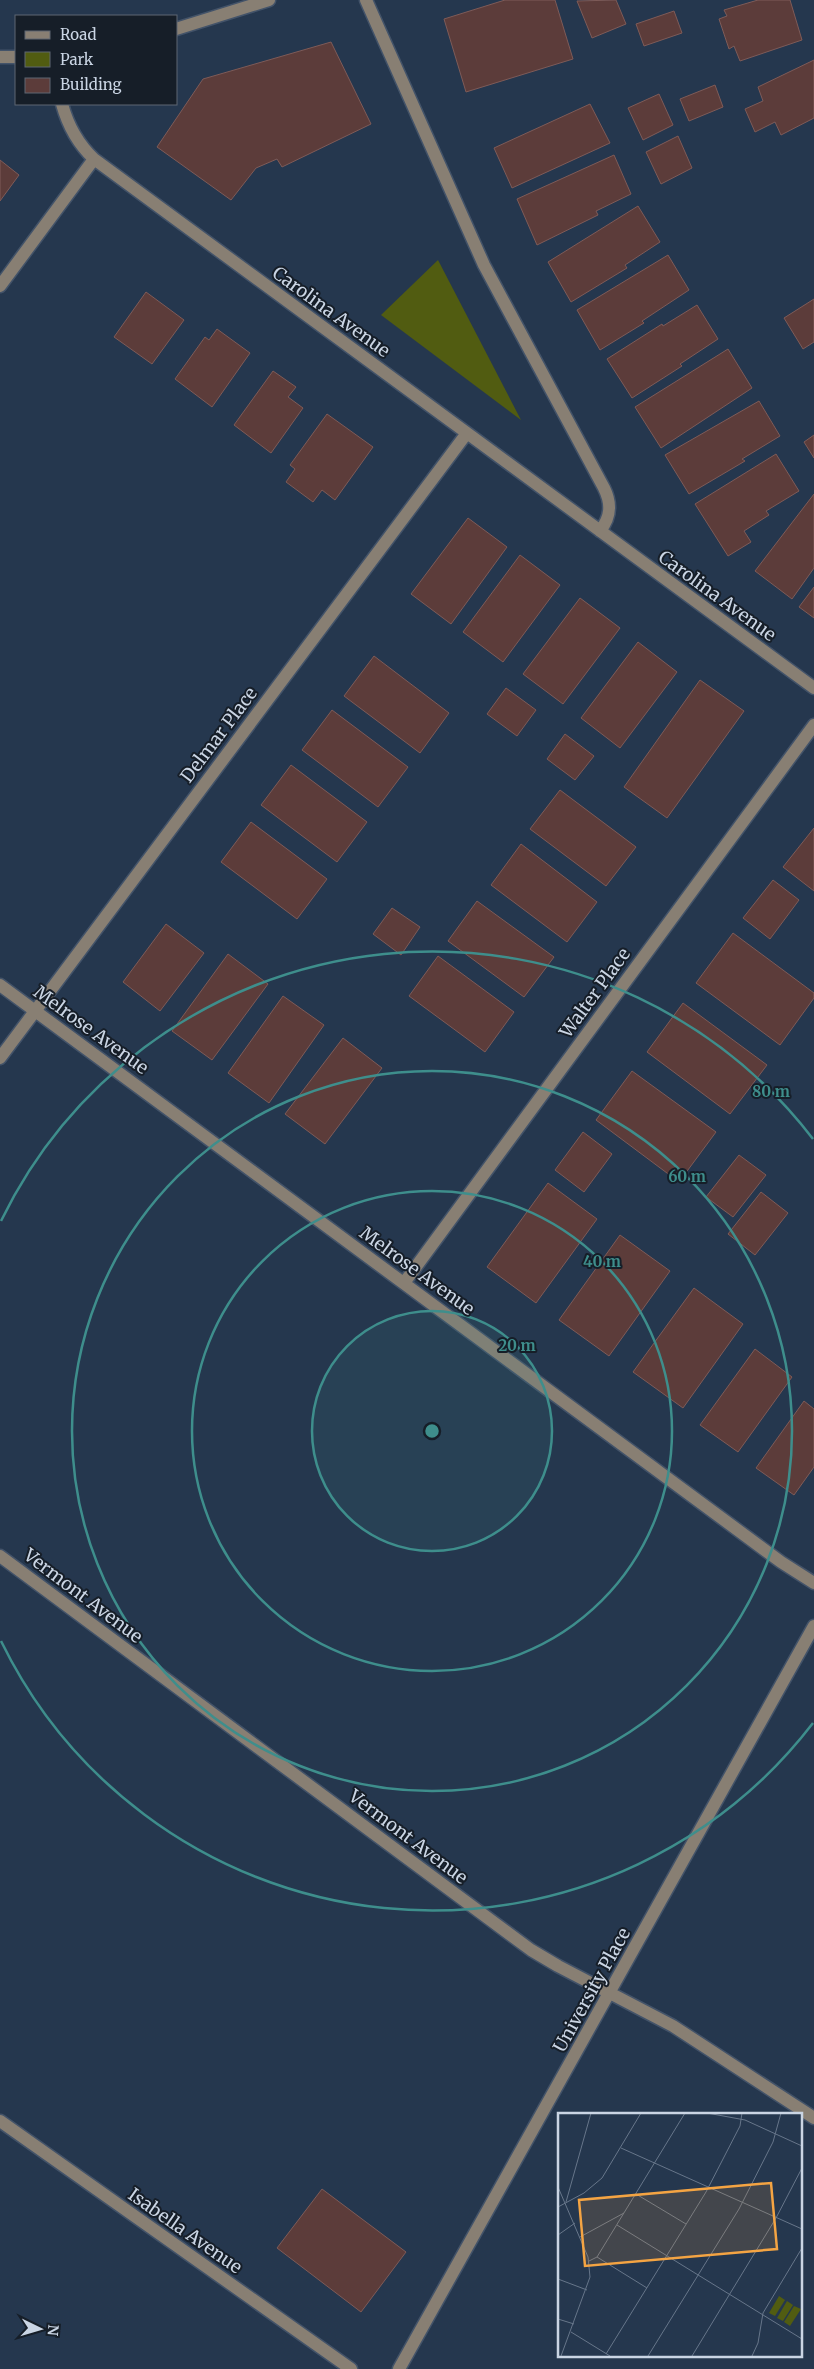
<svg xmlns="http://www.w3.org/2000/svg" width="814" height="2369" font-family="Merriweather,serif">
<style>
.green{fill:#515c11}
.building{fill:#5c3c3a;stroke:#7e5b58}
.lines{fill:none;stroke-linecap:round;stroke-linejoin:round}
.minor-casing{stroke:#435369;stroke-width:15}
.minor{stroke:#887f73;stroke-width:12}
.ring{fill:none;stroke:#3e8e8c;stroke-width:2.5}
.labels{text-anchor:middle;stroke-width:4;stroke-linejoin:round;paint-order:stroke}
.street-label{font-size:18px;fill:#cad5e4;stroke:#161e28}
.inset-road{fill:none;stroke:#67768a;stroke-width:1}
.view{fill:#f4a443;fill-opacity:0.15;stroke:#f4a443;stroke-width:2.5}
.inset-edge{fill:none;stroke:#cad5e4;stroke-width:2.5}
.centre{fill:#3e8e8c;stroke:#161e28;stroke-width:2.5}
.ring-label{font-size:15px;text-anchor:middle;font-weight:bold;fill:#3e8e8c;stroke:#161e28;stroke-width:4;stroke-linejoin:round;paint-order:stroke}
</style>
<rect width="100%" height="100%" fill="#25374e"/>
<path class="green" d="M438 260 521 420 381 315Z"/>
<path class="building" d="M505 0H555L573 59 466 92 444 19Z
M616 0 626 24 592 38 577 1Z
M758 0H790L802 40 740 61 734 46 729 49 719 19 727 16 724 10Z
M674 11 682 33 644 46 636 24Z
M331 42 371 124 282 167 277 159 256 168 231 200 157 147 203 79Z
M814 60V118L781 135 775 122 755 132 745 109 763 101 758 87Z
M715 85 723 107 689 121 680 99Z
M659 94 673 125 643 140 628 108Z
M590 104 610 143 512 188 494 148Z
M678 136 692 168 661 184 646 152Z
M614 155 631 194 596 211 598 215 537 245 517 199Z
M0 160 19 175 0 201Z
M638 206 660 242 625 265 627 268 571 302 548 262Z
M668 255 689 290 642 321 644 323 600 350 577 310Z
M146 292 184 320 152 364 114 337Z
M814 299V342L803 349 784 318Z
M697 305 718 339 680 364 682 366 632 398 607 359 662 324 663 326Z
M217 329 250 353 212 407 175 379 205 337 209 340Z
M728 349 752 388 661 448 635 407Z
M273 371 296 387 288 397 303 408 271 453 234 425Z
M759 401 780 436 742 459 745 461 689 494 665 455Z
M327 414 373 447 335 500 322 490 313 502 286 482 295 469 290 465Z
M814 435V458L804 442Z
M776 454 799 491 766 511 769 515 744 531 751 542 728 556 695 504Z
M814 494V568L792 599 755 571Z
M468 518 507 547 451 624 411 594Z
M520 555 560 585 503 662 463 632Z
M814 587V618L799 607Z
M580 598 620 628 563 704 523 674Z
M638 642 677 672 620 748 581 718Z
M374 656 449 713 420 753 344 696Z
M700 680 744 711 667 818 624 787Z
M506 688 536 710 517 736 487 714Z
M332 710 408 767 378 807 302 750Z
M565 734 594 756 575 780 547 759Z
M291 765 367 822 337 862 261 805Z
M560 790 636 847 606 886 530 829Z
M251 822 327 879 297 919 221 862Z
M814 828V891L783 867Z
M521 844 597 902 567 942 491 885Z
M773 880 799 900 770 939 743 918Z
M477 901 554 957 524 997 448 941Z
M392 908 420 927 401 955 373 934Z
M166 924 204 953 160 1011 123 982Z
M733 933 814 993V998L780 1045 696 983Z
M228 954 268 984 212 1060 172 1031Z
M438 956 514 1012 485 1052 409 996Z
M283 996 324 1025 269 1103 228 1073Z
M683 1003 767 1065 730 1114 647 1052Z
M343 1038 382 1068 325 1144 285 1114Z
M632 1071 716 1132 679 1182 596 1120Z
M583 1132 612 1154 584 1192 555 1170Z
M739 1155 766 1175 733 1217 706 1197Z
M548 1183 597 1219 536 1303 487 1267Z
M761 1192 788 1213 755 1255 728 1234Z
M620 1235 670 1271 609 1356 559 1320Z
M694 1288 743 1324 683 1408 633 1372Z
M755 1349 792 1377 738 1452 700 1425Z
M804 1401 814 1409V1467L794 1495 756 1468Z
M322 2189 406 2252 361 2312 277 2248Z"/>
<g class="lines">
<g class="minor-casing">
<path id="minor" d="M366 0 484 265 604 488C612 504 611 517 600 531
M176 29 269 0
M0 57H16
M62 104C68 126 77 143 94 159L814 688
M0 286 94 159
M0 985 781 1562 814 1583
M0 1058 467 433
M404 1283 814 725
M0 1556 531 1950 558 1966 673 2026 814 2118
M0 2121 351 2369
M399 2369 814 1626"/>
</g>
<use href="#minor" class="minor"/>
</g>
<circle cx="432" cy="1431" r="120" fill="#3e8e8c" fill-opacity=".12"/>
<g class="ring">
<circle cx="432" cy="1431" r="120"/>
<circle cx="432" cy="1431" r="240"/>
<circle cx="432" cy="1431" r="360"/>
<path d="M813 1723A480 480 0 0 1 1 1641M1 1221A480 480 0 0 1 813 1139"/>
</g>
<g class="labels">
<g class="street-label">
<text transform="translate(331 312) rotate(36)" y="6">Carolina Avenue</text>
<text transform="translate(717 596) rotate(36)" y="6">Carolina Avenue</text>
<text transform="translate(219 735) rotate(-53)" y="6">Delmar Place</text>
<text transform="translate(595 993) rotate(-54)" y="6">Walter Place</text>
<text transform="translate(91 1030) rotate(36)" y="6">Melrose Avenue</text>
<text transform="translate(417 1271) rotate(36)" y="6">Melrose Avenue</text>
<text transform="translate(83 1596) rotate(37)" y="6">Vermont Avenue</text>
<text transform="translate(408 1837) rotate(37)" y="6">Vermont Avenue</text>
<text transform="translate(592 1990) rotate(-61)" y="6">University Place</text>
<text transform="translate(185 2231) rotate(35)" y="6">Isabella Avenue</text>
</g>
</g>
<g transform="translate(558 2113)">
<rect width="244" height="244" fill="#25374e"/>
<path d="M221 183 227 187 217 203 211 200ZM229 188 235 192 225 208 219 205ZM236 193 243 196 232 213 226 209Z" fill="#515c11"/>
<path class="inset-road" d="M149 0 187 7 244 33M63 35 244 116M0 74 30 144 32 164 3 243M78 81 128 111M8 89 33 0M0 94 26 80 44 65 83 0M59 112 244 226M0 122 17 110M22 124 66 100M39 144 89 175M31 148 39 144 127 0M0 166 29 177M0 206 16 211M13 219 52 243M48 241 148 79 182 13 184 0M90 243 181 96 215 29 223 0M134 243 218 105 244 55M194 243 200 230 205 200 244 135"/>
<path class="view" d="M213 70 219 136 27 153 21 87Z"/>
<rect width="244" height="244" class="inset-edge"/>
</g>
<circle cx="432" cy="1431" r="8" class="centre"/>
<g class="ring-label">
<text x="771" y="1097">80 m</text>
<text x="687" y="1182">60 m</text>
<text x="602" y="1267">40 m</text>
<text x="517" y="1351">20 m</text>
</g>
<rect x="15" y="15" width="162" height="90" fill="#161e28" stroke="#5e6773"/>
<rect x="25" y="31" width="25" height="8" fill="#887f73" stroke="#5e6773"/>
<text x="60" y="40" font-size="15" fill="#cad5e4">Road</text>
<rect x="25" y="52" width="25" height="15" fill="#515c11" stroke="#5e6773"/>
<text x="60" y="65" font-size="15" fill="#cad5e4">Park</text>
<rect x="25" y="78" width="25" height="15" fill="#5c3c3a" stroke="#5e6773"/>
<text x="60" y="90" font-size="15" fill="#cad5e4">Building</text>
<g transform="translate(40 2329) rotate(95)" stroke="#161e28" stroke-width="4" paint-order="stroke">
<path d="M0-4L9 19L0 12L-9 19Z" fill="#cad5e4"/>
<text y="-8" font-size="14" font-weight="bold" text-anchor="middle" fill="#cad5e4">N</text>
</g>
</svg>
